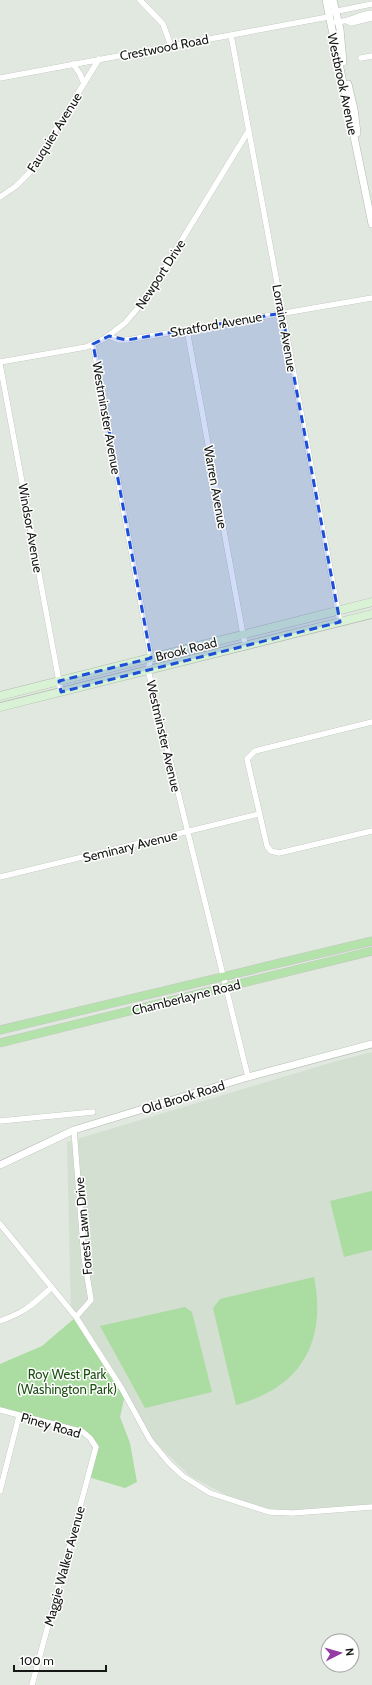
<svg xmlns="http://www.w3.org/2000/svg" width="372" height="1685" font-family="Cabin,sans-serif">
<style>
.built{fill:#d3dfd0}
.green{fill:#abdca1}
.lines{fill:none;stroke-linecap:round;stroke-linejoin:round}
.minor-casing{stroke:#b1b8af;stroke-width:6}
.tertiary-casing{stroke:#b1b8af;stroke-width:8}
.secondary-casing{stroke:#b1b8af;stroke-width:9}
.primary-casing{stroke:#c7c7c7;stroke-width:9}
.minor{stroke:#fff;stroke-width:5.5}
.tertiary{stroke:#fff;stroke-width:7}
.secondary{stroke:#d9f1d4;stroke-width:8}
.primary{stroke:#b3e2aa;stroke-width:8}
.marked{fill:#1d4ed8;fill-opacity:0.2;stroke:#1d4ed8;stroke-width:3;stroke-dasharray:8 5;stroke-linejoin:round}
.labels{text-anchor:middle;stroke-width:3;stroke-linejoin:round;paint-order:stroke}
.street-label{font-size:13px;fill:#141714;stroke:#fff}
.park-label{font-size:13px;fill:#1c4f11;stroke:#fff}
</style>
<rect width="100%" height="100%" fill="#e1e8df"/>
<path class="built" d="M372 1052V1504L292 1515 232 1498 190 1476 153 1440 71 1315 67 1142 330 1063Z"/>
<path class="green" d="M372 1191V1250L344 1257 330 1201Z
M314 1277C327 1342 301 1388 236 1405L213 1308 220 1299Z
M185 1307 192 1312 212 1392 145 1408 100 1326Z
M76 1317 125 1395 120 1417 130 1443 137 1482 125 1488 88 1477 96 1447 83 1432 0 1410V1364L42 1346Z"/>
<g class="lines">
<g class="minor-casing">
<path id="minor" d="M140 0 163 24 171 46
M333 12 372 4
M347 21 351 23 372 18
M336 22C349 22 359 14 372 13
M231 35 340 622
M361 58 372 56
M73 64 80 74 84 84
M0 78 328 17
M0 197 16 186 29 173 99 59
M187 330 245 645
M109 336 118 340H127L372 298
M93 344 151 658 148 670 248 1077
M0 362 86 347 104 339 125 323 147 297 249 130
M0 364 61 692
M372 722 255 751 247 759 267 846 271 851 279 853 372 831
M0 877 259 814
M0 1121 93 1112
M74 1130 84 1257 91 1300 76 1317
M0 1224 76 1317 122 1389 150 1440 169 1463 183 1476 210 1493 269 1512 293 1513 372 1507
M0 1321C26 1312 32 1305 52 1287
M0 1410 83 1432 90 1438 96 1447 32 1685
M0 1491 19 1416"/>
</g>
<g class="tertiary-casing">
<path id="tertiary" d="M326 0 372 224
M333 0 340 29 343 62
M348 84 354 109 357 133
M0 1165 74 1130 248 1077 372 1044"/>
</g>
<g class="secondary-casing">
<path id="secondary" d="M0 696 372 602
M0 707 372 614"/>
</g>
<g class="primary-casing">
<path id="primary" d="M0 1030 372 941
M0 1043 372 951"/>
</g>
<use href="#minor" class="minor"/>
<use href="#tertiary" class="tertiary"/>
<use href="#secondary" class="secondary"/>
<use href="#primary" class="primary"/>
</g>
<path class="marked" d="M282 313 340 622 61 692 59 681 151 658 93 344 109 336 127 340Z"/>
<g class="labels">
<g class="street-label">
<text transform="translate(164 47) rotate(-11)" y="5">Crestwood Road</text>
<text transform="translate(343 84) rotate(78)" y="5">Westbrook Avenue</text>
<text transform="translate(54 132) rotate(-58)" y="5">Fauquier Avenue</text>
<text transform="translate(160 274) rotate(-57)" y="5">Newport Drive</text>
<text transform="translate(216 324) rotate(-10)" y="5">Stratford Avenue</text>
<text transform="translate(285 328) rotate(80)" y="5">Lorraine Avenue</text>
<text transform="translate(107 418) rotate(80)" y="5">Westminster Avenue</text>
<text transform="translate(216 487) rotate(80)" y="5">Warren Avenue</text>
<text transform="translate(31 528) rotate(80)" y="5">Windsor Avenue</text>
<text transform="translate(186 649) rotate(-14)" y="5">Brook Road</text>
<text transform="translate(164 736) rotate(77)" y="5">Westminster Avenue</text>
<text transform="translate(130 846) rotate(-14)" y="5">Seminary Avenue</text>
<text transform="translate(186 997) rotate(-14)" y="5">Chamberlayne Road</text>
<text transform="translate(183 1097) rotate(-17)" y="5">Old Brook Road</text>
<text transform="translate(83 1226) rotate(-95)" y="5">Forest Lawn Drive</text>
<text transform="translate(51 1425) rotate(16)" y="5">Piney Road</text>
<text transform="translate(64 1566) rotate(-75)" y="5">Maggie Walker Avenue</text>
</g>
<g class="park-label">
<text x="67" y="1379">Roy West Park<tspan x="67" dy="15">(Washington Park)</tspan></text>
</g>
</g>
<g transform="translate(340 1653) rotate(84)"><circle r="19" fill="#ffffff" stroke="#a1a2a1"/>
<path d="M0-3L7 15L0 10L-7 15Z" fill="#943ba6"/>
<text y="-6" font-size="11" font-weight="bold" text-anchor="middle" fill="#141714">N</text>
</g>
<path d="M14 1665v6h92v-6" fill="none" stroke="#141714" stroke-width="2"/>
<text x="20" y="1665" font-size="12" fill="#141714" stroke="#ffffff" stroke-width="3" paint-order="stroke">100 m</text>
</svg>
